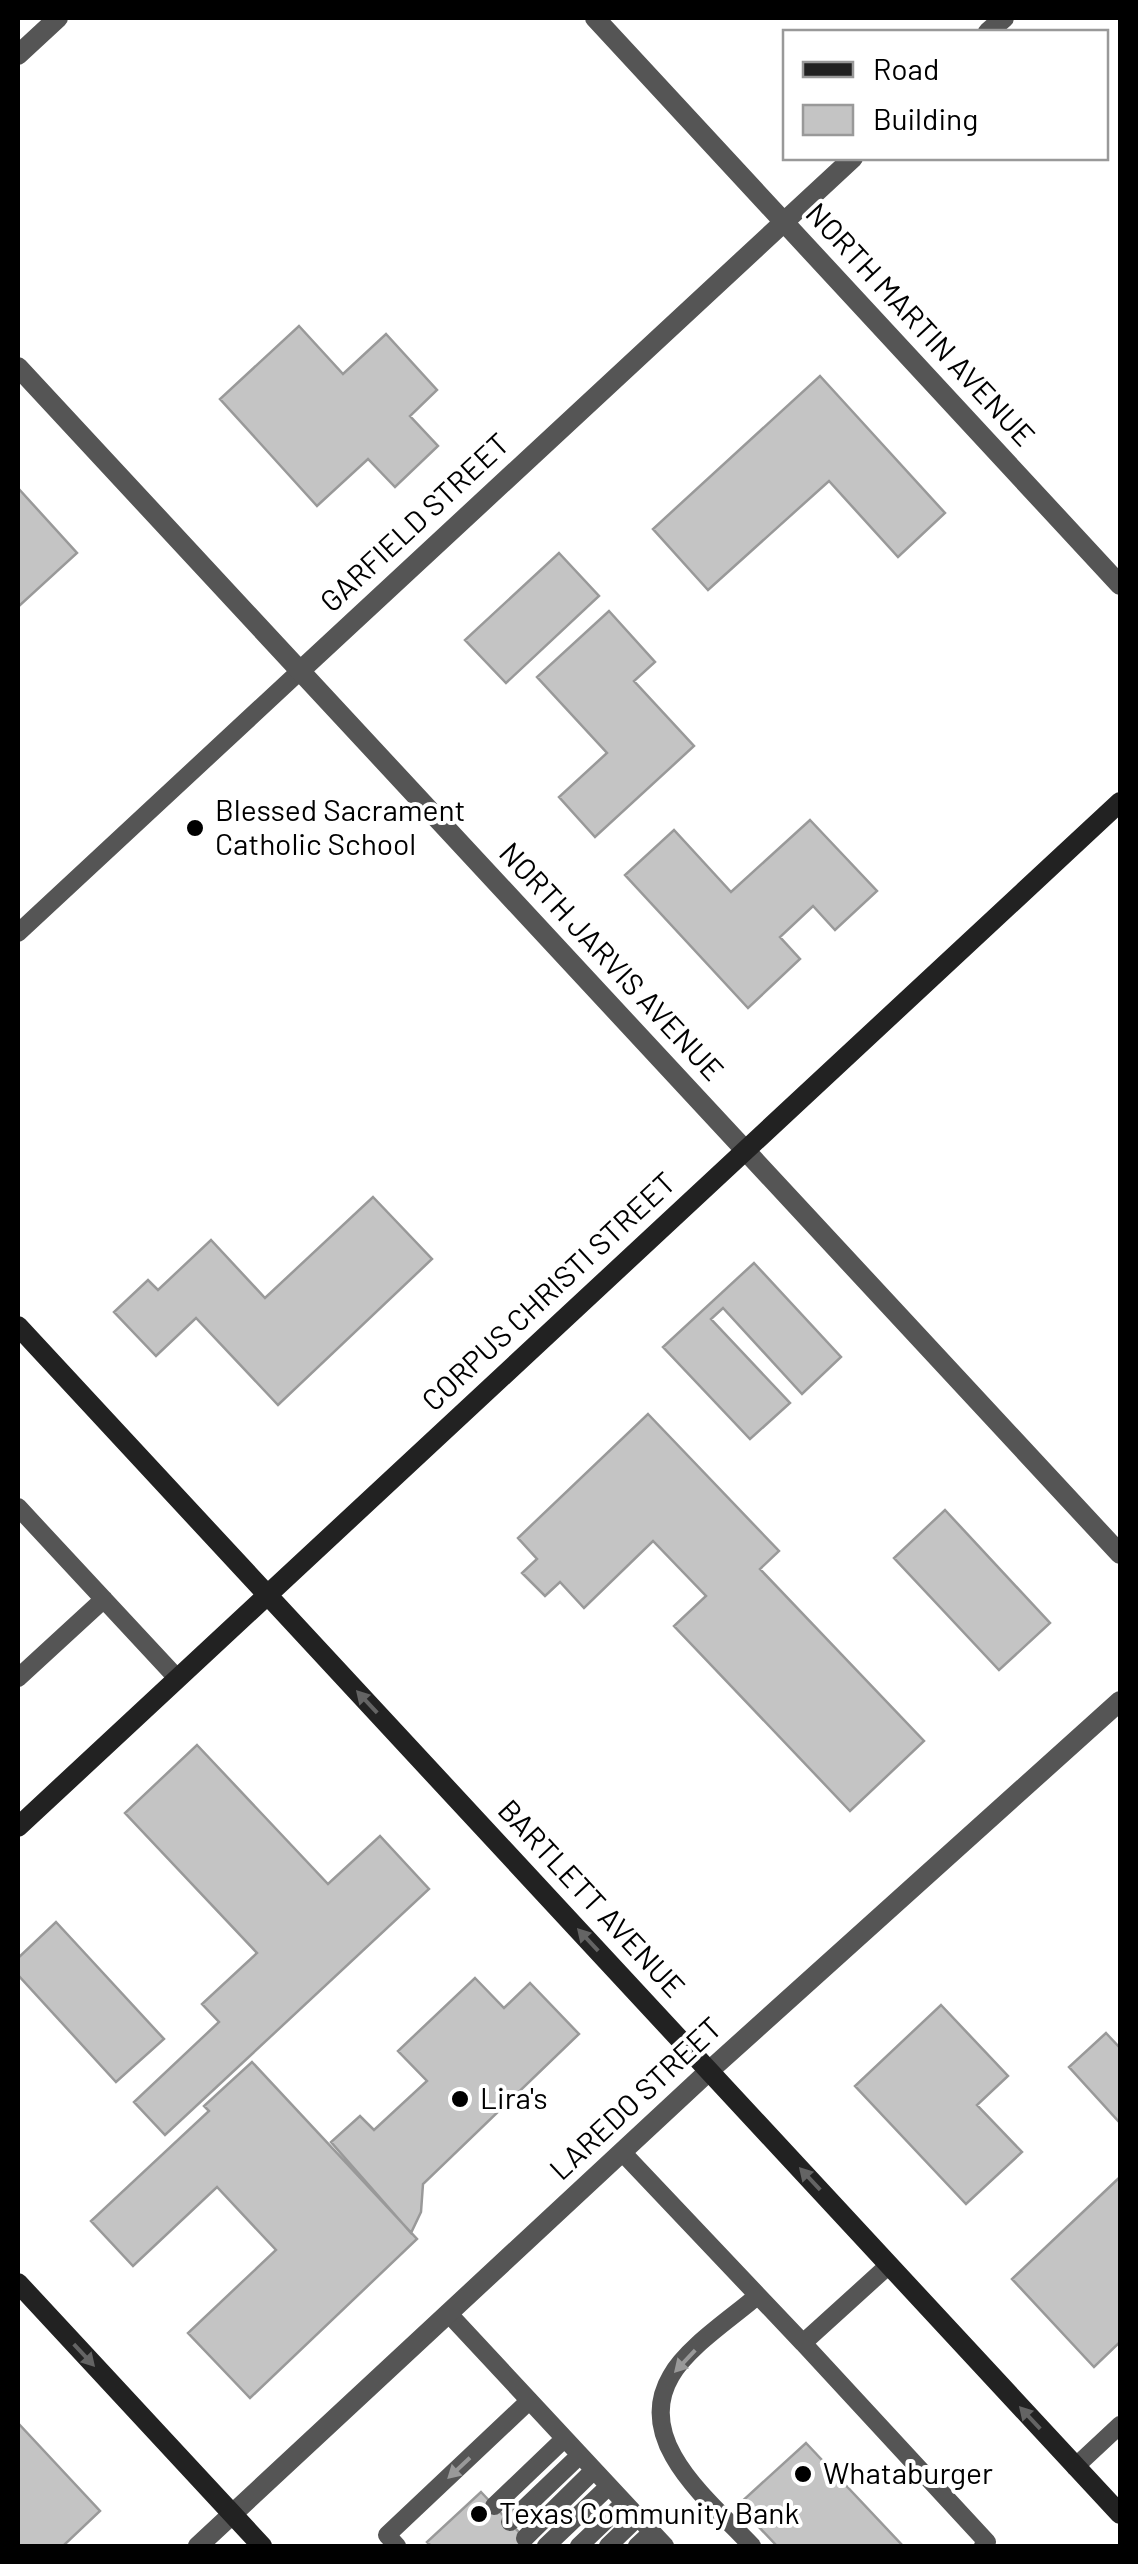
<svg xmlns="http://www.w3.org/2000/svg" width="1138" height="2564" font-family="Barlow,sans-serif">
<style>
.building{fill:#c4c4c4;stroke:#999;stroke-width:2.5}
.lines{fill:none;stroke-linecap:round;stroke-linejoin:round}
.service{stroke:#555;stroke-width:18}
.minor{stroke:#555;stroke-width:20}
.secondary{stroke:#222;stroke-width:20}
.oneway{fill:#646464}
.oneway2{fill:#999}
.poi-dot{fill:#000;stroke:#fff;stroke-width:4}
.labels{text-anchor:middle;stroke-width:8;stroke-linejoin:round;paint-order:stroke}
.street-label{font-size:30px;fill:#000;stroke:#fff}
.poi-label{font-size:30px;fill:#000;stroke:#fff;text-anchor:start}
</style>
<rect width="100%" height="100%" fill="#fff"/>
<path class="building" d="M299 326 343 374 386 334 437 390 410 416 438 446 395 487 368 459 317 506 220 399Z
M820 376 945 513 898 557 829 481 708 590 653 529Z
M18 488 77 553 18 607Z
M559 553 599 596 506 683 465 640Z
M609 611 655 662 634 681 694 746 595 837 559 797 607 753 537 677Z
M810 820 877 891 835 930 813 906 780 937 800 959 748 1008 625 875 674 830 731 892Z
M373 1197 432 1259 278 1405 196 1318 156 1356 114 1312 148 1280 158 1290 211 1240 265 1298Z
M754 1263 841 1357 802 1394 723 1308 711 1319 790 1403 750 1439 663 1347Z
M648 1414 779 1551 760 1569 924 1741 850 1811 674 1626 706 1596 653 1541 584 1608 560 1582 545 1596 522 1573 537 1559 518 1538Z
M945 1510 1050 1623 999 1670 894 1558Z
M197 1745 328 1884 380 1836 429 1889 165 2135 134 2102 219 2022 202 2004 257 1953 125 1813Z
M56 1922 164 2039 116 2082 18 1975V1958Z
M475 1978 504 2008 530 1983 579 2034 423 2184 421 2212 411 2233 331 2142 360 2116 374 2130 427 2081 398 2051Z
M941 2005 1008 2076 977 2105 1022 2152 966 2204 855 2086Z
M1106 2033 1120 2048V2123L1069 2067Z
M252 2062 417 2239 250 2398 188 2333 276 2250 217 2187 133 2266 91 2221 209 2111 204 2106Z
M1120 2177V2342L1094 2367 1012 2279Z
M18 2423 100 2511 63 2546H18Z
M806 2443 903 2546H777L738 2505Z
M481 2492 532 2546H431L427 2542Z"/>
<g class="lines">
<path class="service" d="M18 933 300 671
M18 1507 177 1678
M18 1678 104 1599
M622 2152 803 2343
M889 2265 803 2343 987 2542 983 2546
M448 2313 665 2546
M1075 2467 1120 2425
M494 2506 564 2439
M510 2522 580 2455
M525 2538 594 2470
M397 2546 387 2535 529 2401
M546 2546 609 2486
M579 2546 624 2503
M608 2546 638 2517
M637 2546 652 2532
M752 2546C712 2503 632 2442 671 2376 687 2347 732 2318 757 2296"/>
<path class="minor" d="M595 18 1120 585
M988 32 1004 18
M18 55 58 18
M18 367 1120 1554
M300 671 853 158
M198 2546 709 2071 1120 1701"/>
<path class="secondary" d="M18 1326 1120 2514
M18 1827 1120 802
M18 2283 262 2546"/>
</g>
<defs><path id="oneway-solid" d="M-6-.8H1V-3.2L6.5 0L1 3.2V.8H-6Z" transform="scale(2.5)"/></defs>
<g class="oneway">
<use href="#oneway-solid" transform="translate(367 1702) rotate(-133)"/>
<use href="#oneway-solid" transform="translate(588 1940) rotate(-133)"/>
<use href="#oneway-solid" transform="translate(810 2179) rotate(-133)"/>
<use href="#oneway-solid" transform="translate(84 2355) rotate(47)"/>
<use href="#oneway-solid" transform="translate(1030 2418) rotate(-133)"/>
</g>
<g class="oneway2">
<use href="#oneway-solid" transform="translate(685 2361) rotate(133)"/>
<use href="#oneway-solid" transform="translate(459 2468) rotate(137)"/>
</g>
<g class="poi-dot">
<circle cx="195" cy="828" r="10"/>
<circle cx="460" cy="2099" r="10"/>
<circle cx="803" cy="2474" r="10"/>
<circle cx="479" cy="2514" r="10"/>
</g>
<g class="labels">
<g class="street-label">
<text transform="translate(920 325) rotate(47)" y="10">NORTH MARTIN AVENUE</text>
<text transform="translate(415 523) rotate(-43)" y="10">GARFIELD STREET</text>
<text transform="translate(611 962) rotate(47)" y="10">NORTH JARVIS AVENUE</text>
<text transform="translate(549 1292) rotate(-43)" y="10">CORPUS CHRISTI STREET</text>
<text transform="translate(591 1899) rotate(47)" y="10">BARTLETT AVENUE</text>
<text transform="translate(636 2099) rotate(-43)" y="10">LAREDO STREET</text>
</g>
<g class="poi-label">
<text x="215" y="821">Blessed Sacrament<tspan x="215" dy="34">Catholic School</tspan></text>
<text x="480" y="2109">Lira's</text>
<text x="823" y="2484">Whataburger</text>
<text x="499" y="2524">Texas Community Bank</text>
</g>
</g>
<rect width="1138" height="2564" fill="none" stroke="#000000" stroke-width="40"/>
<rect x="783" y="30" width="325" height="130" fill="#ffffff" stroke="#999999" stroke-width="2.5"/>
<rect x="803" y="62" width="50" height="15" fill="#222222" stroke="#999999" stroke-width="2.5"/>
<text x="873" y="80" font-size="30" fill="#000000">Road</text>
<rect x="803" y="105" width="50" height="30" fill="#c4c4c4" stroke="#999999" stroke-width="2.5"/>
<text x="873" y="130" font-size="30" fill="#000000">Building</text>
</svg>
